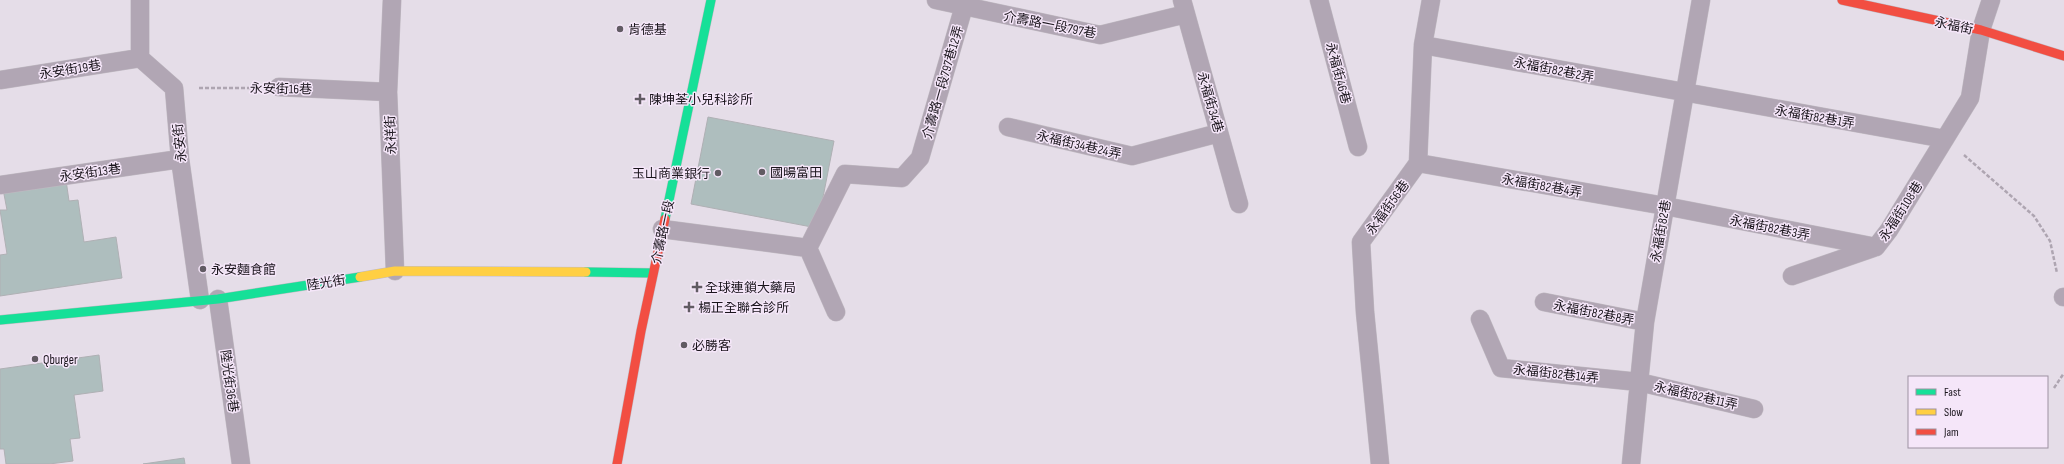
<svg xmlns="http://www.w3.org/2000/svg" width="2064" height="464" font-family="'Sofia Sans Condensed','Noto Sans TC',sans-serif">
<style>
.building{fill:#aebebe;stroke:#afb0b4}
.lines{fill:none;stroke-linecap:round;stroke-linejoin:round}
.lane-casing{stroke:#c0bac2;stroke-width:19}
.fast-casing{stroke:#c0bac2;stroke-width:10}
.slow-casing{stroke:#c0bac2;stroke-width:10}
.jam-casing{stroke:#c0bac2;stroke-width:10}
.path{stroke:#aea5b1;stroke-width:2.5;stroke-dasharray:4 2;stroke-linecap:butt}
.lane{stroke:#b1a6b4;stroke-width:18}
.fast{stroke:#16e098;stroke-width:9}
.slow{stroke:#ffcf43;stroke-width:9}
.jam{stroke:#f24e42;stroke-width:9}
.poi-dot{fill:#615b63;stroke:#f5e6f9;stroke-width:1.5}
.labels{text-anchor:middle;stroke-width:3;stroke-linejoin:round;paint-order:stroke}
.street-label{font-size:13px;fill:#1a151c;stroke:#f5e6f9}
.poi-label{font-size:13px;fill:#1a151c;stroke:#f5e6f9;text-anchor:start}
</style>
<rect width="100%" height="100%" fill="#e5dde8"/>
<path class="building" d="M708 117 834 141 817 228 691 204Z
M66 180 69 201 78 200 84 242 116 237 122 278 0 296V255L7 254 0 210H7L3 189Z
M99 355 103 391 74 395 80 438 70 439 73 461 49 464H6L4 449H0V369Z
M184 458 185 464H143Z"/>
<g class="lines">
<g class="lane-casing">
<path id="lane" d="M140 0V58L174 88 180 159 200 300
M392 0 388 92 395 271
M936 0 1100 35 1186 14
M1182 0 1239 204
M1319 0 1358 147
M1423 45 1945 139
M0 80 140 58
M279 87 388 92
M1008 127 1132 156 1219 133
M1418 163 1665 206 1876 247
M0 185 180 159
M662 229 808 248 845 174 902 178 920 158 964 6
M808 248 836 312
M1792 276 1876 247 1889 230 1970 98 1981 30 1991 0
M2063 297H2064
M218 299 241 464
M1544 302 1645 322
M1480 319 1501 368 1639 382 1754 409
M1380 464 1365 312 1361 242 1418 163 1423 45 1431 0
M1631 464 1645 322 1701 0"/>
</g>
<g class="fast-casing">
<path id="fast" d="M665 219 711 0
M586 272 653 273
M0 320 218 299 360 277"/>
</g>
<g class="slow-casing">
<path id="slow" d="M360 277 395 271 586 272"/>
</g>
<g class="jam-casing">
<path id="jam" d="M1842 0 1981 30 2064 56
M617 464 641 331 665 219"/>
</g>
<path class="path" d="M199 88H254
M1964 155 2034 216 2050 241 2057 273
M2054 388 2064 373"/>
<use href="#lane" class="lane"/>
<use href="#fast" class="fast"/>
<use href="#slow" class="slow"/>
<use href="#jam" class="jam"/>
</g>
<g class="poi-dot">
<circle cx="620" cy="29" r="4"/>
<path d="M638 93h4v4h4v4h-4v4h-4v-4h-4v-4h4z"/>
<circle cx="762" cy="172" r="4"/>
<circle cx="718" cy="173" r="4"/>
<circle cx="203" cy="269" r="4"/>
<path d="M695 281h4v4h4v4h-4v4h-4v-4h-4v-4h4z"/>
<path d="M687 301h4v4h4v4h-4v4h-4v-4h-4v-4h4z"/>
<circle cx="684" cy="345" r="4"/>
<circle cx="35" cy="359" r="4"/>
</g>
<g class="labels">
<g class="street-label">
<text transform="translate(1050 24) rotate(11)" y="5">介壽路一段797巷</text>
<text transform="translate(1954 25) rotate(12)" y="5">永福街</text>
<text transform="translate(70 69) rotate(-9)" y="5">永安街19巷</text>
<text transform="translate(1554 69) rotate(11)" y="5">永福街82巷2弄</text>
<text transform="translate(1339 73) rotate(75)" y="5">永福街46巷</text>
<text transform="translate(942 82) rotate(-74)" y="5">介壽路一段797巷12弄</text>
<text transform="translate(281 88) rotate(1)" y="5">永安街16巷</text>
<text transform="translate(1211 102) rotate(74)" y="5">永福街34巷</text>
<text transform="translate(1815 116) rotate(10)" y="5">永福街82巷1弄</text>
<text transform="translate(390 135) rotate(-92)" y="5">永祥街</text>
<text transform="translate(179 143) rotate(-96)" y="5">永安街</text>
<text transform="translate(1079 144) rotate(13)" y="5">永福街34巷24弄</text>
<text transform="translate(90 172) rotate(-8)" y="5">永安街13巷</text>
<text transform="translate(1542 185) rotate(10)" y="5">永福街82巷4弄</text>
<text transform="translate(1387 207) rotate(-54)" y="5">永福街56巷</text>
<text transform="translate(1900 211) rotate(-57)" y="5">永福街108巷</text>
<text transform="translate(1770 227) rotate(11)" y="5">永福街82巷3弄</text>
<text transform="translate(1660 231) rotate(-80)" y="5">永福街82巷</text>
<text transform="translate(662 232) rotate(-78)" y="5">介壽路一段</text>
<text transform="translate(326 282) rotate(-9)" y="5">陸光街</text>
<text transform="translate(1594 312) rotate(11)" y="5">永福街82巷8弄</text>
<text transform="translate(1556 373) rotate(6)" y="5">永福街82巷14弄</text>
<text transform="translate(230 381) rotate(82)" y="5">陸光街36巷</text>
<text transform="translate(1696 395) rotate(13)" y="5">永福街82巷11弄</text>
</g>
<g class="poi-label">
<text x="628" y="34">肯德基</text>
<text x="649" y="104">陳坤荃小兒科診所</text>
<text x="770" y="177">國暘富田</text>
<text x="710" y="178" text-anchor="end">玉山商業銀行</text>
<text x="211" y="274">永安麵食館</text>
<text x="705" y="292">全球連鎖大藥局</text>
<text x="698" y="312">楊正全聯合診所</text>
<text x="692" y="350">必勝客</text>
<text x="43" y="364">Qburger</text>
</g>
</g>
<rect x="1908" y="376" width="140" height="72" fill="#f5e6f9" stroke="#9d92a1"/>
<rect x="1916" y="389" width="20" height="6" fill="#16e098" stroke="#9d92a1"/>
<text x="1944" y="396" font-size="12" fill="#1a151c">Fast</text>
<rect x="1916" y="409" width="20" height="6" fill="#ffcf43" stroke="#9d92a1"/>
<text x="1944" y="416" font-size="12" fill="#1a151c">Slow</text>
<rect x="1916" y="429" width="20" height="6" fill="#f24e42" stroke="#9d92a1"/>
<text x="1944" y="436" font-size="12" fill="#1a151c">Jam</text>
</svg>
